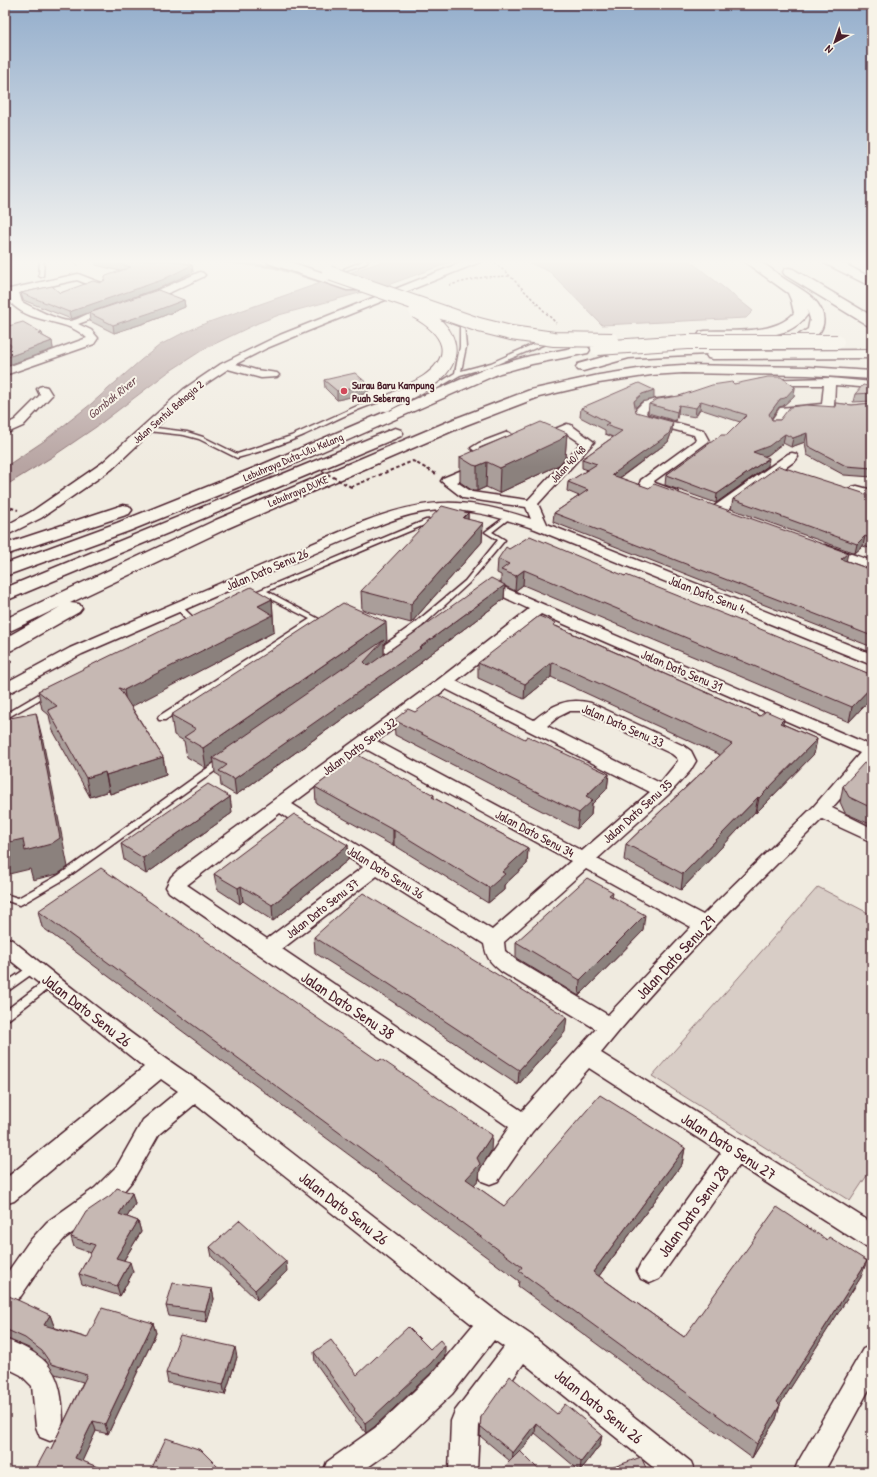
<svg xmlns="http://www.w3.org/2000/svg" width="877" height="1477" font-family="'Patrick Hand',sans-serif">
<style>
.green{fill:#d8cdc6;stroke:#917678}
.water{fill:#b7a4a2;stroke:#8b6f72}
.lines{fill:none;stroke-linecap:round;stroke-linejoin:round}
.stream{stroke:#8b6f72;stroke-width:3}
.service-casing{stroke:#4a1f2b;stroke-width:3}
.minor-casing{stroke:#4a1f2b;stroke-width:3}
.motorway-casing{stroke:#4a1f2b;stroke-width:3}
.path-far1{stroke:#4a1f2b;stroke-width:1.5;stroke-dasharray:2.5 2;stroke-linecap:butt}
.path{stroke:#4a1f2b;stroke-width:2;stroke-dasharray:3.5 2.5;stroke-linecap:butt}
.service{fill:#f7f3e8;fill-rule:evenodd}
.minor{fill:#f7f3e8;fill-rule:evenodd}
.motorway{fill:#f7f3e8;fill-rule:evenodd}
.motorway-bridge-casing{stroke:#4a1f2b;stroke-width:16;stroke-linecap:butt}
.path-bridge{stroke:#4a1f2b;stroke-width:2;stroke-dasharray:3.5 2.5;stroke-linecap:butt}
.motorway-bridge{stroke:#f7f3e8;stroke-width:14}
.wall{fill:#aa9e9a;stroke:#4a1f2b}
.shaded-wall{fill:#8b817d;stroke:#4a1f2b}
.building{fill:#c6b8b3;stroke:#4a1f2b}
.poi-dot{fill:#d1495b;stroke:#f7f3e8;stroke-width:1.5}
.labels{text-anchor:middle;stroke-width:4;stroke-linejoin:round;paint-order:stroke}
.far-poi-label{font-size:11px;font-weight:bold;fill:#4a1f2b;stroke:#f7f3e8;text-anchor:start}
.far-street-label{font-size:11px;fill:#4a1f2b;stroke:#f7f3e8}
.far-water-label{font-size:12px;font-style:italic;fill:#704e55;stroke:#f7f3e8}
.street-label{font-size:13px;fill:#4a1f2b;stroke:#f7f3e8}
.near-street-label{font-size:16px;fill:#4a1f2b;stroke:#f7f3e8}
</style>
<rect width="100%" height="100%" fill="#f0ebe0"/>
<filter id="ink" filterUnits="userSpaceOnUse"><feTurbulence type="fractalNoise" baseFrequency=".025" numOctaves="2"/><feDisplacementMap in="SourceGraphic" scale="8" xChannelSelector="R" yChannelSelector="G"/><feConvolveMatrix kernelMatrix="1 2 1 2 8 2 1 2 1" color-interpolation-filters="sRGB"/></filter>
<g filter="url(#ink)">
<path class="green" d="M818 887 872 915V1168L850 1201 652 1076Z"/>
<path class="water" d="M386 260H457L385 286 279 315 258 323 204 349 167 373 96 427 52 457 5 486V467L44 441 91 404 141 360 160 345 179 335 206 323Z
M523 260H689L753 311 746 318 602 325 550 272Z"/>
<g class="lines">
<path class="stream" d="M212 260 274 267 323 282"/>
<g class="service-casing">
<path id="service" d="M40 260H44L43 276 41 277 39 276Z
M363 260H368L365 264 346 270 344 269 361 262Z
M452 321H456L464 325 466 347 461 371 491 363 536 343 549 339 552 341 495 365 460 375 431 392 413 394V392L428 390 455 373 460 347V326L452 323Z
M391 395 394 397 393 398C361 406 334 421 304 435 283 444 260 452 237 458L199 439 184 435 148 431 145 429 148 427 187 432 203 437 237 454 291 436 366 402Z
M508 432 511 434 510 435 478 448 486 455V457H482L471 448 479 443Z
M508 515 510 516V518L492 532 505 540 469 583 421 627 379 657H373L372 655 373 653 415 623 465 581 498 540 485 532Z
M438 519 440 520V522L429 523 267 591 319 619 165 720H159L158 718 159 716 310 619 261 594 250 598 247 596 248 595 426 520Z
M178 604 180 605 195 619 196 621 195 623H189L176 607 174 606Z
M46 690H52L53 692 5 719V714Z
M223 758 227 761 226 763 65 879 22 904 19 905 5 900V894L18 898 59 875 220 759Z
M33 964 36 965 38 968 36 971 8 991 5 992V983Z
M50 978 53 979 55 982 53 985 9 1019 5 1020V1011L47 979Z"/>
</g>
<g class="minor-casing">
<path id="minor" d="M468 260H482L480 262 308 331 267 348 236 364 256 370 277 373 279 375 277 377 261 378 228 369 192 393 112 469 41 518 5 536V526L31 512 102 463 184 389 221 364 280 335Z
M200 272 203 273 205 275 203 277 171 292 141 302 136 299 137 297 163 288Z
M78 274 104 284 105 286 100 289 77 280 19 293 22 302C31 307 59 321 69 321 82 320 100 303 114 307L115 309 114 311 78 324 91 330 98 338 94 344 5 375V368L87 338C68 319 34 324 14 306 11 304 10 299 9 295L5 296V290Z
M830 378 872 382V388L835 385 834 406C828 414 798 413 788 414L779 427H771L769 424 780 408 822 404 824 385H763L759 384 757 382 759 380Z
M43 386 47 387 52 395 50 397 23 426 5 434V425L15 420 40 395 37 389 39 387Z
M673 397 677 399 679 401 677 403 651 407 646 412 647 415 703 430 709 441 654 481 655 483 677 491 679 494 677 497C666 499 646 492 640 483L641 480 696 440 694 435 637 420 634 411 644 401Z
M567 424 571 425 594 442 538 504 547 524 872 654V665L535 529C499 517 461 505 423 512 405 515 389 521 373 528L82 654 11 692 5 694V683L70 648 363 522C427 497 465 497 531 519L526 507 463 498 441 481 443 478 481 462 486 463 487 466 486 469 457 482 472 492 528 500 581 443 566 433 540 444 536 443 534 440 536 437Z
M792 453 796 454 798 457 796 460 723 513H713L711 510 713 507 788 454Z
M857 486 872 490V498L852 493 850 490 852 487Z
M825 545 872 561V570L820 552 818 549 820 546Z
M494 583 872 746V762L832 808 872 828V842L822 819C747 894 668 970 601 1053L872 1223V1248L863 1245 739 1165 659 1279 650 1283 641 1279 637 1271 641 1263 721 1153 589 1068 532 1132 498 1181 490 1184 482 1181 478 1174 482 1167 509 1127 169 892 166 887 171 877 178 870 439 679 529 609 489 590 487 587 489 584ZM541 614 860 753 814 806 703 915 597 859 668 795 690 771 696 761 691 751 684 746 591 703C567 697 552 705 534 720L456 681ZM446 689 650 792 582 851 377 741ZM570 711H581L672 754 677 758 678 761 660 783 547 726 558 717ZM366 749 571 861 492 930 292 804ZM280 813 363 867 267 939 187 885ZM586 869 691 927 608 1015 516 960 505 951 504 942ZM377 876 484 944C487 959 490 962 502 972L596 1029 522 1111 282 949Z
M5 937 12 940C74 990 137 1040 203 1084L500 1314 531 1335 691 1462 695 1472H659L524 1363 479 1426 477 1472H449L451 1421 455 1411 504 1347 494 1340 452 1394 395 1448 361 1472H323L327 1462 375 1428 432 1374 473 1325 195 1104 159 1134 133 1180 113 1204 65 1238 46 1259 21 1296 14 1302 5 1305V1276L28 1243 47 1222 95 1188 117 1166 143 1120 178 1091 161 1079 14 1201 5 1204V1179L144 1067 5 956Z
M5 1339C40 1353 58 1364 62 1404 63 1416 64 1425 60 1437L50 1441 40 1437 36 1427 32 1386 21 1375 5 1367Z
M872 1345V1384L824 1472H794L798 1462 863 1349Z"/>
</g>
<g class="motorway-casing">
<path id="motorway" d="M266 260H284L357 284 358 287 357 290H347L268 263Z
M742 260C746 260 753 259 757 261 766 264 775 272 783 278 792 284 804 290 813 298 828 314 828 333 806 342 797 346 785 349 776 347L774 344 776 341 795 337 808 329 810 319 807 309 808 314C803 321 797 326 789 330 770 338 720 343 700 338L698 335 700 332 705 331C732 330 775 335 794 313L791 300 788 293Z
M822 260H837L872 278V287L824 263Z
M789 268 793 269 872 316V326L867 325 785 275 783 272 785 269Z
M729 344 734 345 736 348 734 351 872 350V358L713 359 708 358 706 355 707 354 629 358 583 371 578 370 576 367 578 364 628 350Z
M583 346 588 347 590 350 588 353 532 364 500 373 271 474 129 531 5 576V564L117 523 259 466 490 367 530 356Z
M683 365 808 367 872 371V379L808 375 683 373 651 375 599 383 539 397 466 425 228 528 70 603 79 604 82 608 79 612 12 650 5 652V638L60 607 12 630 5 632V619L216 520 454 419 530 390 599 375 651 367Z
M395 428 401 430 403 433 401 436 5 601V588Z
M123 505 129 506 132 510 129 514 5 555V544Z"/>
</g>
<path class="path-far1" d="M73 260 78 266
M491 260 508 274 556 323
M449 285 484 277 510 276"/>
<path class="path" d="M351 487 413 461 436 474
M5 506 18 510
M5 667 13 660"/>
<use href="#service" class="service"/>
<use href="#minor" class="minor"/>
<use href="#motorway" class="motorway"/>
<g class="motorway-bridge-casing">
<path id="motorway-bridge" d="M329 273 479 325 511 333 554 339 612 340
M598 348 687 342H837
M386 404C400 396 414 390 427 382 464 356 449 329 416 311"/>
</g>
<path class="path-bridge" d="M322 471 351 487"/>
<use href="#motorway-bridge" class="motorway-bridge"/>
</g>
<path class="wall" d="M95 260H169L192 265 193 272 162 287 71 319 23 300 21 293H60L100 283 120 271 96 265Z
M184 300 185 307 151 321 114 333 90 321 89 313Z
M5 327 42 333 43 336 52 341 53 349 6 366 5 358 8 350 5 354Z
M324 380 368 384V393L337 400 325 388Z
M734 384 795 387 794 396 783 406 779 407 771 418 772 420H780L834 407 835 403 852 405 872 403V477L844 475 807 455 805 442 791 447 783 443 768 455 765 456 768 466 716 503 665 485 666 475 727 435 740 422 700 409 695 417 678 414 676 421 648 413 649 404 679 396Z
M872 387V401L853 402 855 394Z
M654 399 641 402 635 408 636 412 672 431 668 442 620 478 872 570V647L553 522 554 513 579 496 567 491 568 482 588 470 582 468V459L613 437 605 434V430L580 417 581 408Z
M567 433 565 458 559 465 499 493 486 487 477 491H473L460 482V457Z
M872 496V549L863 546 855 553 731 509 733 499Z
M468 513V520L483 523 482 542 411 623 362 610 361 591Z
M509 549 625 576 872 675V697L849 722 523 585 515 591 505 586 504 599 421 661V663L236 795 221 786 220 776 215 773 214 762 206 768 187 757 184 741 174 735 171 715 387 641 384 643V655L501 583V575L497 573 498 559Z
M272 599 274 632 131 706 163 757 166 775 110 794 109 791 90 797 52 729 49 715 42 709 38 691Z
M556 626 760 716 783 724 817 739 814 754 756 813 755 812 681 890 624 860 626 844 720 755 551 677 524 699 478 678V663Z
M415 712 525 739 609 774 607 789 592 804 591 815 577 829 395 735 394 720Z
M334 765 434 795V798L528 848 527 864 504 885V890L488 903 394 845 393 846 316 803 315 787 335 772Z
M872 766V825L845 813 840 802 843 786Z
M230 797 232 813 146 874 124 860 121 844Z
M348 845V860L273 921 243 901 240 904 217 889 214 874Z
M613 892 612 897 643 931 579 996 516 958V942Z
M38 911 491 1151 480 1169 479 1179 474 1185 504 1206 685 1148 682 1164 599 1276 684 1337 861 1277 780 1404 776 1419 752 1458 518 1286 519 1281 42 927Z
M314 937 565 1032 518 1085 387 998 315 953Z
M132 1193 135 1204 127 1217 138 1221 141 1232 124 1260 133 1272 120 1296 82 1284 79 1274 91 1253 74 1247 71 1237Z
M210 1247 287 1271 257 1300 212 1257Z
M212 1289 214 1299 207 1322 169 1316 166 1306Z
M5 1302 50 1315 54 1326 53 1327 87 1338 153 1323 156 1333 108 1434 96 1431 82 1461 105 1470 106 1472H34L51 1449 83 1382 55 1374 46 1361 29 1348 5 1338Z
M430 1349 445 1356 431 1373 374 1427 366 1433 355 1420 354 1417 315 1362 314 1352 357 1375Z
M237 1357 225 1395 168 1383 166 1373Z
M557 1414 602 1435 600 1445 580 1471 535 1433 521 1451 510 1461 480 1436 481 1417Z"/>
<path class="shaded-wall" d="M192 265 193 272 162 287 71 319 69 312Z
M184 300 185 307 151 321 114 333 113 325Z
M52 341 53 349 6 366 5 358Z
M6 342 8 350 5 354V344Z
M368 384V393L337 400V391Z
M795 387 794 396 783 406 779 407 768 423 769 414 780 399Z
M654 390V399L641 402 633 410 634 401 642 394Z
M701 401 700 409 695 417 696 408Z
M679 405 678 414 676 421 677 412Z
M5 406 7 414 5 418Z
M673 422 672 431 668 442 611 484 612 475Z
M567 433 565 458 559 465 499 493 500 468Z
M807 433 805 442 791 447 793 438Z
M785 434 783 443 768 455 751 461 753 452Z
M769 458 768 466 716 503 717 494Z
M487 462 486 487 477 491V466Z
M468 513V531L463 518Z
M483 523 482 542 411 623V604Z
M865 536 863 546 855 553 857 544Z
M848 553 846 562 841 559Z
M524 570 523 585 515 591 516 576Z
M505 585 504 599 421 661V663L236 795 234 779 419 648Z
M272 599 274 632 127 709 124 690 258 606Z
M386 622 387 641 384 643V655L365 677 213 758 214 762 206 768 203 748Z
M552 662 551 677 524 699 525 684Z
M872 686V697L849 722 852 707Z
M36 713 43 741 68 867 58 874 33 880 30 869 5 875V843Z
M784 719 781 734 780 723Z
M817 739 814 754 756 813 759 798Z
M163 757 166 775 110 794 106 775Z
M105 772 109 791 90 797 86 778Z
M609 774 607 789 592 804 591 815 577 829 579 813 586 796Z
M230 797 232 813 146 874 143 858Z
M758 797 755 812 681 890 683 874Z
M393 830H394V845L393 846Z
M348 845V860L273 921 272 905Z
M528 848 527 864 504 885V890L488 903 489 888 502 872Z
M241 886 243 901 240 904 238 888Z
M645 915 643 931 579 996 580 980Z
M567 1017 565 1032 518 1085 519 1070Z
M492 1135 491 1151 480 1169 479 1179 466 1195V1179L477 1158Z
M685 1148 682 1164 590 1288 593 1272Z
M132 1193 135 1204 122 1225 119 1214Z
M138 1221 141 1232 119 1268 116 1258Z
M286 1261 287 1271 257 1300 255 1290Z
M867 1261 861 1277 772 1417 777 1402Z
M130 1262 133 1272 120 1296 117 1286Z
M212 1289 214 1299 207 1322 205 1311Z
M50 1315 54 1326 48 1335 44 1325Z
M153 1323 156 1333 108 1434 105 1424Z
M445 1346V1356L431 1373 374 1427 366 1433 365 1423Z
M235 1347 237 1357 225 1395 223 1385Z
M780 1405 776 1419 752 1458 757 1444Z
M93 1421 96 1431 79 1468 75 1458Z
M536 1423 535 1433 512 1463 513 1453Z
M602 1435 600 1445 580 1471 581 1462Z"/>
<path class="building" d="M102 260H169L192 265 162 280 69 312 21 293 52 286 60 293 93 281 100 283 105 280V277L106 276 131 267Z
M158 290 184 300 150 313 113 325 89 313Z
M23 322 42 333 39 334 52 341 5 358 11 345 6 342 5 344V327Z
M355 373 368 384 337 391 324 380Z
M768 377H781L795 387 785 398 780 399 769 414 772 420H780L790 407 806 405 836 407 835 403 852 405 872 403V468L846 466 808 446 807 433 793 438 785 434 769 446 753 452 769 458 717 494 666 475 721 435H727L747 415 701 401 696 408 679 405 677 412 649 404 658 399 679 396 712 385 732 382 734 384Z
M639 383 654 390 642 394 634 401 636 412 673 422 669 434 612 475 649 488 654 484 848 553 841 559 872 570V636L554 513 588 490 568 482 597 464 582 459 622 431 605 425 609 423 581 408Z
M863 385 872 387V393L855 394Z
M541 422 567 433 560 440 500 468 487 462 477 466 473 465 460 457Z
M779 466 872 496V539L865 536 857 544 733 499Z
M442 506 468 513 463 518 483 523 411 604 361 591Z
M530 536 625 576 626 575 736 619 872 675V686L852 707 524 570 516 576 501 570 509 564 498 559 506 547 509 549Z
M491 578 505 585 419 648H421L234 779 219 771 227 765 213 758 384 640 364 662 368 666Z
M251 587 272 599 258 606 273 615 124 690 119 688 163 757 106 775 105 772 86 778 48 710 57 706 38 691Z
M343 603 386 622 203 748 184 737 196 729 171 715Z
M539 616 556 623 553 625 760 716 766 711 784 719 780 723 817 739 759 798 758 797 683 874 626 844 732 744 552 662 525 684 478 663Z
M438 695 525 739 527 736 609 774 586 796 593 800 579 813 394 720 408 709 415 712Z
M36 713 60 838 51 844 25 851 23 839 5 843V719Z
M352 752 434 795 432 797 528 848 502 872 505 874 489 888 394 830H393L315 787 340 768 334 765Z
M864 763 872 766V808L849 797 843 786Z
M208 784 230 797 143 858 121 844Z
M294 814 348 845 272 905 241 886 238 888 214 874Z
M101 868 379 1061 381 1059 492 1135 477 1158 480 1164 466 1179 504 1206 600 1095 685 1148 593 1272 684 1337 777 1207 827 1240 829 1237 867 1261 777 1402 780 1405 757 1444 519 1271 522 1267 38 911Z
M587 878 613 892 609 895 645 915 580 980 516 942Z
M363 893 567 1017 519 1070 386 982 314 937Z
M117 1188 132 1193 119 1214 138 1221 116 1258 130 1262 117 1286 79 1274 95 1245 71 1237 86 1212 111 1195Z
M240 1220 286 1261 255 1290 210 1247Z
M173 1283 212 1289 205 1311 166 1306Z
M9 1296 50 1315 44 1325 87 1338 102 1308 153 1323 105 1424 93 1421 75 1458 105 1470 104 1472H34L47 1448 51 1449 87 1375 51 1364 42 1351 25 1338 5 1329V1302Z
M408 1327 430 1349 440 1340 445 1346 431 1363 373 1417 365 1423 354 1410 355 1409 314 1352 331 1340 357 1375Z
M180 1335 235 1347 223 1385 166 1373Z
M510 1376 557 1414 565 1404 602 1435 581 1462 536 1423 513 1453 480 1426 481 1417Z
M166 1438 201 1450 223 1472H150Z
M520 1451 541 1472H499Z
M641 1457 648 1472H600Z"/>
</g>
<linearGradient id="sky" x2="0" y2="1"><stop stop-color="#94aecc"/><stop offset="0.56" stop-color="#f8f6f1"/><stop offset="1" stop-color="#f8f6f1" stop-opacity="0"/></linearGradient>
<rect width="877" height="467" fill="url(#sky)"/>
<circle class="poi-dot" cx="344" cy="391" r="4"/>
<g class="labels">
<g class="far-poi-label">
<text x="352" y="389">Surau Baru Kampung<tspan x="352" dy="13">Puah Seberang</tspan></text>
</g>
<g class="far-street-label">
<text transform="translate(168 412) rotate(-41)" y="4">Jalan Sentul Bahagia 2</text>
<text transform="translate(293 457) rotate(-23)" y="4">Lebuhraya Duta-Ulu Kelang</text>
<text transform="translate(568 464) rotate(-47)" y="4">Jalan 40/48</text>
<text transform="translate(298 491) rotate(-23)" y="4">Lebuhraya DUKE</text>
</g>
<g class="far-water-label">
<text transform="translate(112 398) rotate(-39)" y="4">Gombak River</text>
</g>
<g class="street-label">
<text transform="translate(267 569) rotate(-23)" y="5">Jalan Dato Senu 26</text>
<text transform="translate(707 594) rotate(22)" y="5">Jalan Dato Senu 4</text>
<text transform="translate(682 670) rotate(23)" y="5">Jalan Dato Senu 31</text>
<text transform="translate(623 725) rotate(24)" y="5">Jalan Dato Senu 33</text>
<text transform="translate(359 746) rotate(-36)" y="5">Jalan Dato Senu 32</text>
<text transform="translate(637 811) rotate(-42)" y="5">Jalan Dato Senu 35</text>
<text transform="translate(535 833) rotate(28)" y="5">Jalan Dato Senu 34</text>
<text transform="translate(386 872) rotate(32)" y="5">Jalan Dato Senu 36</text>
<text transform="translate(322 908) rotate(-38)" y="5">Jalan Dato Senu 37</text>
</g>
<g class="near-street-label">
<text transform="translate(675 957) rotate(-47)" y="6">Jalan Dato Senu 29</text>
<text transform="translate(348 1005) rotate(34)" y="6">Jalan Dato Senu 38</text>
<text transform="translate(87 1010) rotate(38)" y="6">Jalan Dato Senu 26</text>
<text transform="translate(729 1146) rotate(33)" y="6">Jalan Dato Senu 27</text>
<text transform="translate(344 1208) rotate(38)" y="6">Jalan Dato Senu 26</text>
<text transform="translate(693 1211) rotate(-54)" y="6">Jalan Dato Senu 28</text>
<text transform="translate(599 1406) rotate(39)" y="6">Jalan Dato Senu 26</text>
</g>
</g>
<rect width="877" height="1477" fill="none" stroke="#f7f3e8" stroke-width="20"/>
<rect x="10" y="10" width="857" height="1457" fill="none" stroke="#4a1f2b" stroke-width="1.5" filter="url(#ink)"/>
<g transform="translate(835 42) rotate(220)" stroke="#f7f3e8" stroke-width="3" paint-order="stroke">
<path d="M0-3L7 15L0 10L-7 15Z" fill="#4a1f2b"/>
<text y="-6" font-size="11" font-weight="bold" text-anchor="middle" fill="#4a1f2b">N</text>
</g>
</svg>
